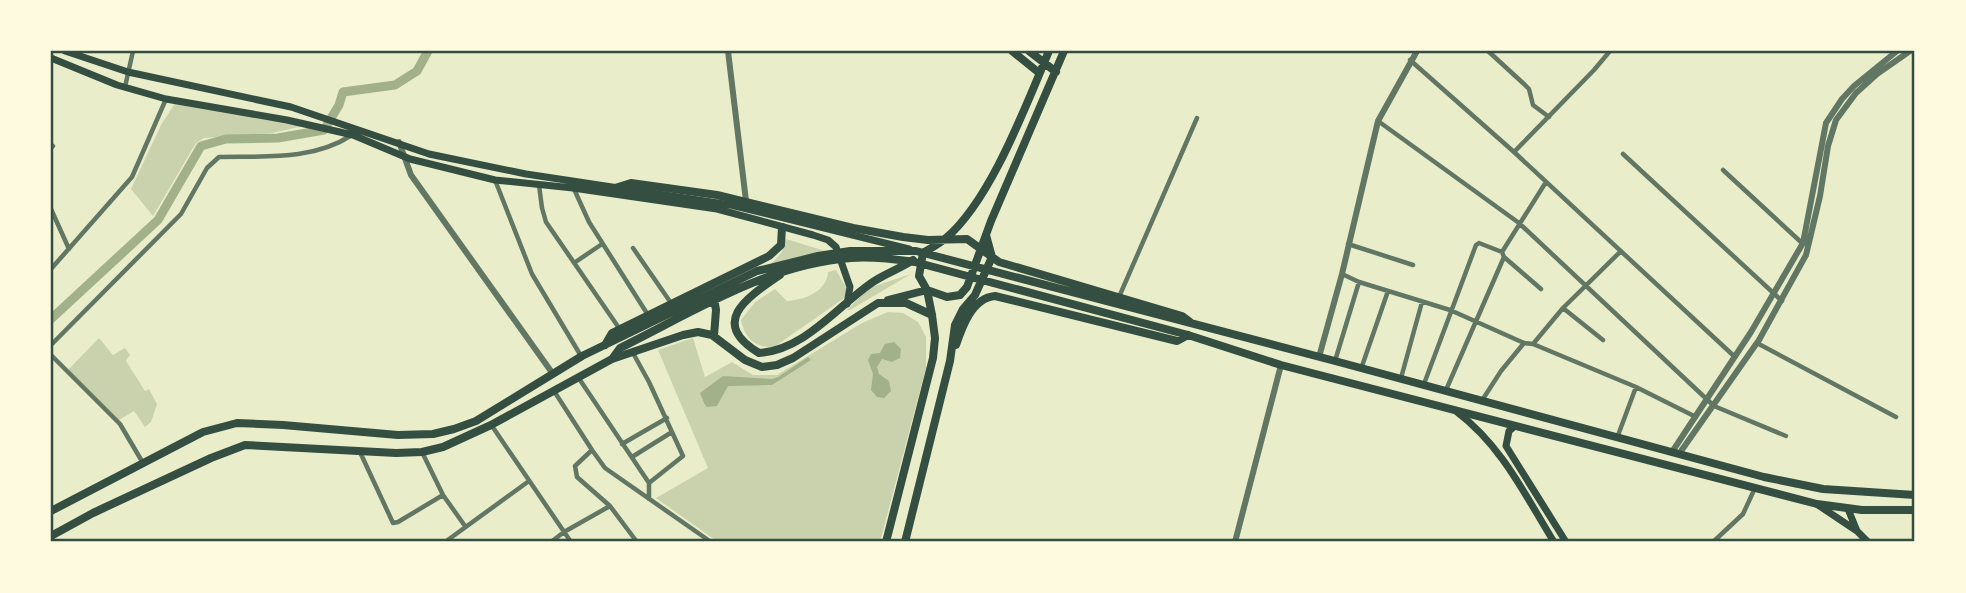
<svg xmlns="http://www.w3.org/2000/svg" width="1966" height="593" font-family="Signika,sans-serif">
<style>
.green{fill:#cad2ad}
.water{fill:#a3b18a}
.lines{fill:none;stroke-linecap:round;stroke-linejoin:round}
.canal{stroke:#a3b18a;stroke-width:9}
.minor{stroke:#617663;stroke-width:4.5}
.tertiary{stroke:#617663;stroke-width:6}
.secondary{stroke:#344e41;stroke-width:7}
.primary{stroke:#344e41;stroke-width:8}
.neatline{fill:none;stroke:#344e41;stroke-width:2.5}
</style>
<rect width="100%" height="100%" fill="#e9edc9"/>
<path class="green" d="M175 103 303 126 272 133 204 138 196 143 153 216 131 189 161 125Z
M786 239 825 251 771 264 782 252Z
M836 270 848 291 843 299 774 347C754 348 745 338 741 320L755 302 775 289 787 301C805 300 827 291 828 272Z
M911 274 850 310H847L869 288Z
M888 312 903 313 918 322 926 337V368L880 542H718L656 498 708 468 658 350 693 338 705 377 732 362 753 375H777L862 323Z
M99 338 113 355 125 348 130 355 126 361 145 391 149 389 157 404 151 422 145 427 134 411 119 420 68 370Z"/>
<path class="water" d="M894 342 901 349 900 358 892 362 882 359 877 367 879 374 889 381 891 391 884 398 877 397 871 390 873 374 868 360 871 354 880 353 885 344Z
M808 357 811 360 772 385 728 386 717 406 707 407 705 405 700 393 723 376 772 379 778 377Z"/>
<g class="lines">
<path class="canal" d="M51 319 158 220 201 146 226 139 278 138 324 130 339 105 343 92 395 85 417 71 428 51"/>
<path class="minor" d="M1488 51 1524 84 1529 89 1533 105 1549 117
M1410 60 1514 152 1735 357
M125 87 133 51
M1378 121 1519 223 1714 406 1786 436
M51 148 53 146
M1514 152 1594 70 1610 51
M1623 154 1782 301
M1723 170 1802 243
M495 180 532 274 581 356
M539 185 542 208 546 222 619 328
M574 189 589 222 648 315
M51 209 69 249
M1348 244 1413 265
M633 248 671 303
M1504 257 1541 289
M574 263 602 244
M51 269 132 177 166 99
M1342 274 1359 282 1450 310 1524 343 1533 344 1636 387 1696 417
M1119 297 1197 118
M1563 308 1603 340
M1757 343 1896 417
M1533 344 1563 308 1621 251
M51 345 181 214 207 168 219 157C264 156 312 161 352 135
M633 353 649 382 683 456 649 483
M51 355 120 424 143 463
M1335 361 1359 282
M1361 369 1388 291
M578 377 649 483V499
M1401 378 1422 302
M1424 384 1476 245 1479 243 1502 252
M1446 390 1504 257 1502 252 1546 182
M554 391 592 450 575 466 577 477 610 506 637 542
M1481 402 1501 371 1524 343
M492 426 571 542
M1617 438 1636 387
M622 444 667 418
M592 450 605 468 711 542
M360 452 393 523 398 522 443 495
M422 452 443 495 465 526
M632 457 672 432
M445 542 529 481
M551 542 564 532 610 506
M1713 542 1743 514 1755 488"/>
<path class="tertiary" d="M728 51 746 201
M399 142 411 175 553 374
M1319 357 1342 274 1378 121 1417 51
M1672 452 1751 332 1803 243 1826 123 1842 99 1854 86 1897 51
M1679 454 1759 340 1806 255 1820 196 1828 146 1836 120 1856 93 1877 74 1910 51
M1235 542 1281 365"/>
<path class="secondary" d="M65 51 128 72 291 107 429 154 526 174 731 205 909 249
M51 58 117 85 166 99 287 120 353 135 410 159 495 180 573 188 717 209 813 235 828 240 836 247 850 287 847 304
M1457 412C1502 446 1525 495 1554 542
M1515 426 1509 431 1506 446 1566 542
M1818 505 1857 531 1868 542
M1848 509 1857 531"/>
<path class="primary" d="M1012 51 1038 72
M1029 51 1056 72
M615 188 631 183 717 195 853 228 903 237 928 240 967 239 999 262 1182 316 1190 322
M780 275C748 297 708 322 759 353 804 350 836 308 870 284 883 274 900 269 913 260
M714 298 716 310 714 336
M888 300 927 290 947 297 960 295 967 287 991 221 1064 51
M605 345 612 333 769 256 781 245 782 227
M956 345C962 327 972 298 995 296L1177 341 1188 335
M612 359 620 348C693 312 768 264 851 258 872 256 894 259 915 262L1188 335 1281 365 1817 504 1862 510H1915
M51 511 203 432 237 423 283 425 398 435 433 434 454 429 476 421 582 356 757 271 818 256 850 251H916L1335 361 1764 477 1823 489 1915 495
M51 536 93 513 211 458 245 445 396 453 422 452 443 447 491 425 612 359 683 335 698 332 712 335 745 360 762 367 777 365 793 358 878 303H906L932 315
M886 542 933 358 935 338 932 315 927 290 919 276 923 253C931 248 939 244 946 238 991 200 1026 105 1049 51
M905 542 950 361 955 325 963 309 975 295 992 257 986 235"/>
</g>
<rect width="1966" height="593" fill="none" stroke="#fefae0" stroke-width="105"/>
<rect x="52" y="52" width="1861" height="488" class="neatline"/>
</svg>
